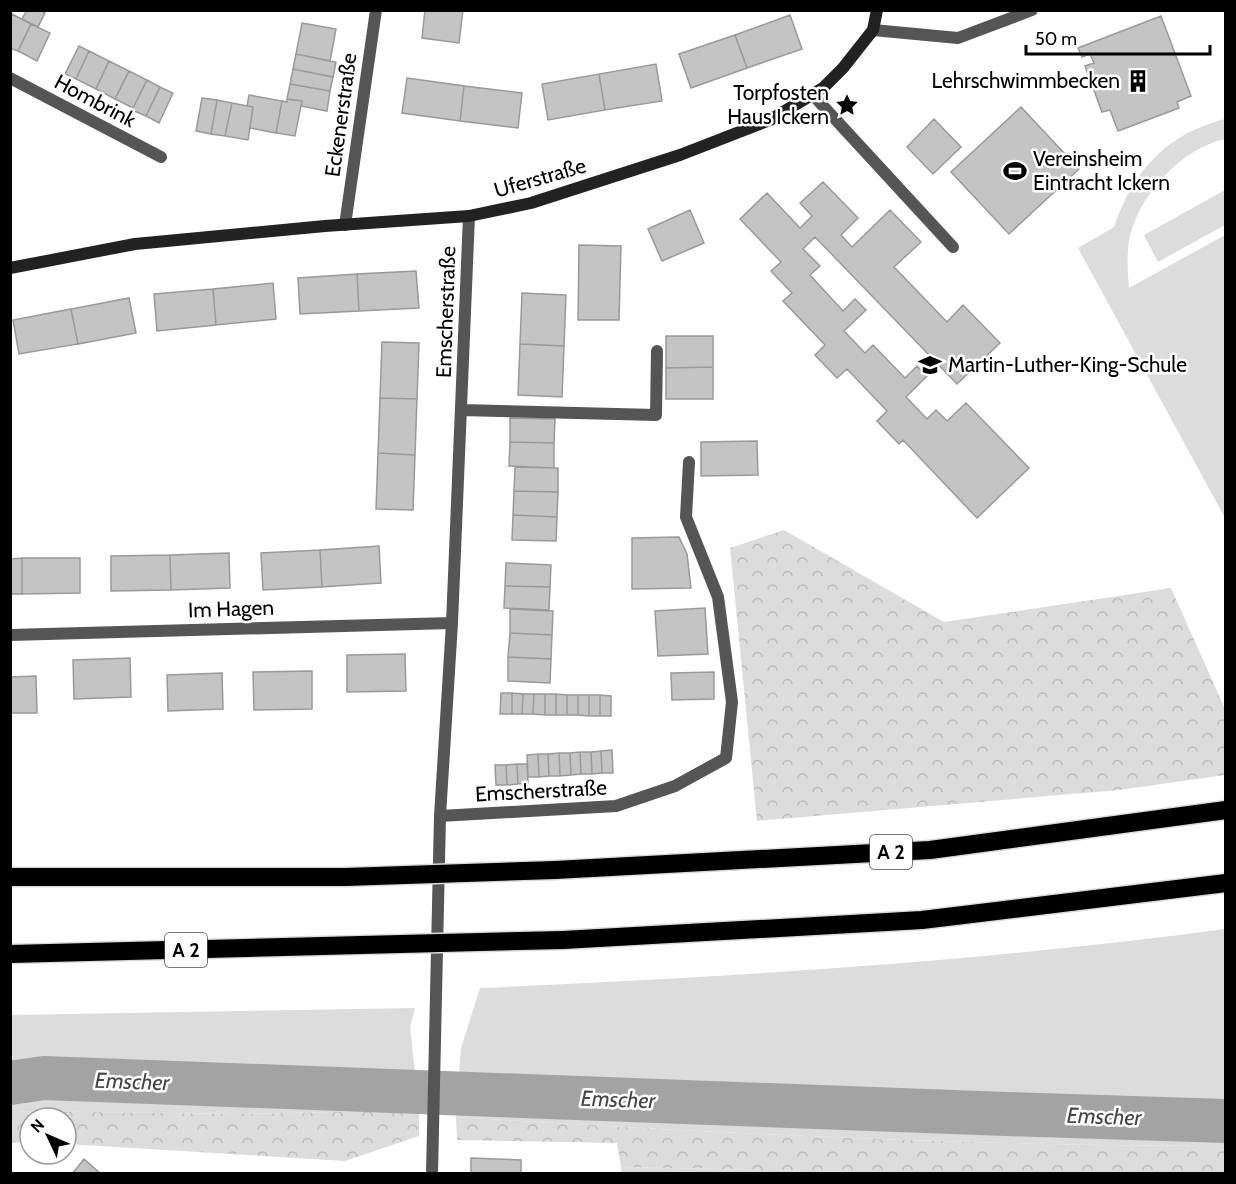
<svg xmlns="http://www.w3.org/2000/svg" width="1236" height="1184" font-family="Cabin,sans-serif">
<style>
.grass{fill:#dcdcdc}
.forest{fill:url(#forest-crowns)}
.park{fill:url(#park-tufts)}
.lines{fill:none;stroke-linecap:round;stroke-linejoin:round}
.river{stroke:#a3a3a3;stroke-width:44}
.building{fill:#c4c4c4;stroke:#999;stroke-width:1.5}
.motorway-casing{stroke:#dbdbdb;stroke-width:21}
.service{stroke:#555;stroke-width:12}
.minor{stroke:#555;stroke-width:12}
.secondary{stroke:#222;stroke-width:12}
.motorway{stroke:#000;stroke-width:18}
.motorway-bridge-casing{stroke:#dbdbdb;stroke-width:21;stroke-linecap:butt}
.motorway-bridge{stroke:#000;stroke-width:18}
.labels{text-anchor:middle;stroke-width:5;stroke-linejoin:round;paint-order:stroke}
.shield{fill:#fff;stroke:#4c4c4c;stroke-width:1.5}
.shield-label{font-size:20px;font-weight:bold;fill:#000}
.poi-label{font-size:21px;fill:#000;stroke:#fff;text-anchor:end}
.street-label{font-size:21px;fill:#000;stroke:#fff}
.water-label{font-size:22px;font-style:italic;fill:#444;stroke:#fff}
</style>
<defs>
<pattern id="forest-crowns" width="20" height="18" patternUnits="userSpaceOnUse" patternTransform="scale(1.5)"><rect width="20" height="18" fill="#dcdcdc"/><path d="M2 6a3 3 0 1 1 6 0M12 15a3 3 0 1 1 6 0" fill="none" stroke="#bbb"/></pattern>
<pattern id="park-tufts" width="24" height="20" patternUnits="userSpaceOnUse" patternTransform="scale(1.5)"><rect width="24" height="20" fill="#dcdcdc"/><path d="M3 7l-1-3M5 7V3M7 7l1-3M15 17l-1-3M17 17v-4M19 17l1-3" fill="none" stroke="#bbb"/></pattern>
</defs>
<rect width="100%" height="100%" fill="#fff"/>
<path class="grass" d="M1225 119V139C1179 149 1131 202 1128 251 1127 262 1128 276 1129 288L1225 235V518L1078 248 1114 227C1133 171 1166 134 1225 119Z
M1225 190V225L1158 262 1144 235Z
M1225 929V1146C969 1146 712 1133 456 1117L461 1048 480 988C729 977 978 962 1225 929Z
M415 1008 410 1027 419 1110 244 1114 11 1111 10 1015Z"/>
<path class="forest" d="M784 530 944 622 1171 588 1225 709V775L1119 790 757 821 730 548Z
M419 1110V1136L345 1161 66 1144V1118H30V1142L11 1143V1111L244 1114Z
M456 1117C712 1133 969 1146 1225 1146V1173L943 1174 621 1167 617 1143 457 1140Z"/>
<path class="park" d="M621 1167 909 1173H943H621Z"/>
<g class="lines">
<path class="river" d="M10 1083 44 1078 1006 1114 1226 1121"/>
</g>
<path class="building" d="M27 10H40L45 13 38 27 22 19Z
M425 10H463L459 43 422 38Z
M12 14 31 24 18 51 10 48V18Z
M790 15 802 49 747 68 735 35Z
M1161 16 1191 96 1177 102 1179 108 1118 131 1110 110 1102 112 1085 66 1094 63 1090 54 1082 57 1078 48Z
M302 23 336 29 330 61 296 54Z
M31 24 50 33 37 61 18 51Z
M735 35 747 68 691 88 679 54Z
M79 46 89 51 76 79 65 74Z
M89 51 109 61 96 89 76 79Z
M296 54 336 62 333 77 293 69Z
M109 61 129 71 115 99 96 89Z
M656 64 662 101 605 110 599 74Z
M293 69 333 77 330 91 290 84Z
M129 71 147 80 133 108 115 99Z
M599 74 605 110 548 120 542 84Z
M407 78 464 86 460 121 402 113Z
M147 80 160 87 146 116 132 110Z
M290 84 330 91 327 111 301 106 302 101 287 99Z
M464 86 522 93 518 128 460 121Z
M160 87 173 93 159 123 146 116Z
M249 95 282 101 276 133 250 128 253 107 247 106Z
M202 98 217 100 211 134 196 131Z
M287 99 302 101 295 136 276 133 282 101 287 102Z
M217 100 232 103 225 136 211 134Z
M232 103 253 107 248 140 225 136Z
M1021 107 1079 169 1009 234 951 172Z
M934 119 961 147 933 174 907 147Z
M823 182 858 218 841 235 852 247 890 210 921 242 894 267 947 322 963 305 1000 343 957 384 815 237 803 249 820 266 810 275 843 311 855 299 866 310 844 331 865 353 873 345 905 378 917 366 927 376 906 397 927 419 936 410 947 421 966 403 1029 468 977 518 903 440 899 444 877 421 887 411 847 369 837 378 815 355 825 345 783 301 792 293 771 271 781 262 740 219 767 193 800 228 812 216 800 203Z
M690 210 704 243 662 261 648 229Z
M579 245 621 246 619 320H578Z
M416 271 419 308 359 311 357 274Z
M357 274 359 311 300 314 298 278Z
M273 283 276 319 216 325 213 289Z
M213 289 216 325 157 331 154 294Z
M522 293 566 295 564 346 520 344Z
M129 298 136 333 78 344 71 309Z
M71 309 78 344 19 354 13 320Z
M666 336H713V367L666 368Z
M382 342 419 343 417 399 380 398Z
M520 344 564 346 562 397 518 395Z
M713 367V399H666V368Z
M380 398 417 399 415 455 378 453Z
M510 418 555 419 554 443 510 442Z
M757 441 758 475 701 476V442Z
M510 442 554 443V468L509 466Z
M378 453 415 455 413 510 376 509Z
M515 467 558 468V492L514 491Z
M514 491 558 492 557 517 513 515Z
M513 515 557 517 556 541 512 540Z
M679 537 687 554 691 588 632 589V538Z
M379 546 381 583 322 587 320 550Z
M320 550 322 587 263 590 261 553Z
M229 553 230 588 171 590 170 555Z
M170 555 171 590 111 591V556Z
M22 558H80V593L22 594Z
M22 558V594H10V559Z
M506 563 551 565 550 587 505 586Z
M505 586 550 587 549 610 504 608Z
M705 608 708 654 658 656 655 611Z
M510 609 553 611 552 635 510 633Z
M510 633 552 635 551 659 508 657Z
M405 654 406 691 347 692V655Z
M508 657 551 659 550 683 508 681Z
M130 658 131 697 74 699 73 660Z
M312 671V709L254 710 253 672Z
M714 672V699L672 700 671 673Z
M222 673 223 709 168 711 167 675Z
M36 676 37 713H10V677Z
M501 693H512V714H500Z
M512 693 523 694 522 714H512Z
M523 694H534L533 714H522Z
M534 694H545V715L533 714Z
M545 694H556V715H545Z
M556 694 567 695V715H556Z
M567 695H578V715H567Z
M578 695H589V716L578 715Z
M589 695H600V716H589Z
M600 695 611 696V716H600Z
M612 750 613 773H602L601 751Z
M601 751 602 773 592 774 591 752Z
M580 752H591L592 774H581Z
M580 752 581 774 571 775 570 753Z
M559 753H570L571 775 560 776Z
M559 753 560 776H549L548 754Z
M538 754H548L549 776 539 777Z
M538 754 539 777H528L527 755Z
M517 764 518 784 507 785 506 765Z
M517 764H527L528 783 518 784Z
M495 765H506L507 785H496Z
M471 1158 521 1160V1174H471Z
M84 1159 101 1174H72Z"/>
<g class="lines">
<g class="motorway-casing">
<path id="motorway" d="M555 870 930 850 1226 810
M10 877H345
M563 940 922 920 1226 883
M10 954 361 945"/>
</g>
<path class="service" d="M812 94 953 247"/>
<path class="minor" d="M873 30 958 38 1032 10
M10 78 161 157
M345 225 376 10
M461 410 656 415 657 351
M10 635 452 623
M440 816 616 806 675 786 726 758 732 702 718 597 686 517 689 462
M432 1174 440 816 452 623 469 216"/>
<path class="secondary" d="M10 268 135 244 325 226 469 216 531 203 680 155 770 120 823 88 843 68 873 30 877 10"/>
<use href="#motorway" class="motorway"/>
<g class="motorway-bridge-casing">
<path id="motorway-bridge" d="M345 877 555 870
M361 945 563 940"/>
</g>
<use href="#motorway-bridge" class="motorway-bridge"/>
</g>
<defs>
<g id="building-bare" transform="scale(1.8)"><path d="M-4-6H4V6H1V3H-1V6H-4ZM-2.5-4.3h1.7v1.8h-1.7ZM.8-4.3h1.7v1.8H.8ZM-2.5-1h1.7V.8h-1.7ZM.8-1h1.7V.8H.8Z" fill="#000" stroke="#fff" stroke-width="2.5" paint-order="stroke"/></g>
<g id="sight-bare" transform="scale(1.8)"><path d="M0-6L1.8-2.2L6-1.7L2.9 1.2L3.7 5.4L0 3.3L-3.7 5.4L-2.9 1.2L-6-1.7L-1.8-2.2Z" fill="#000" stroke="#fff" stroke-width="2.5" paint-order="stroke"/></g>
<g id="stadium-bare" transform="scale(1.8)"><path d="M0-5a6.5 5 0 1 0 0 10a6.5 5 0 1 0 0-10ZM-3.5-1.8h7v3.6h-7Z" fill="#000" stroke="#fff" stroke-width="2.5" paint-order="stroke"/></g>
<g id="school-bare" transform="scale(1.8)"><path d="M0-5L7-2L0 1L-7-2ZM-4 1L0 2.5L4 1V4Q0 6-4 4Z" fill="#000" stroke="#fff" stroke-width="2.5" paint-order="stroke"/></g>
</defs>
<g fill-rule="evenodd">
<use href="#building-bare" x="1138" y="81"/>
<use href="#sight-bare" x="847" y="105"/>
<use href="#stadium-bare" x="1015" y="171"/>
<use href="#school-bare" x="930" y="365"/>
</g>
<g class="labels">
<g class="shield">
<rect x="870" y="835" width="42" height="34" rx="4.5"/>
<rect x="165" y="933" width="42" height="34" rx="4.5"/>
</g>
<g class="shield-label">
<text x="891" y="859">A 2</text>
<text x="186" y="957">A 2</text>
</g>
<g class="poi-label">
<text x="1120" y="88">Lehrschwimmbecken</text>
<text x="829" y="100">Torpfosten<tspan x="829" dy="24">Haus Ickern</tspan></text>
<text x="1033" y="166" text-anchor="start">Vereinsheim<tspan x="1033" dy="24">Eintracht Ickern</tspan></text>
<text x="948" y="372" text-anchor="start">Martin-Luther-King-Schule</text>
</g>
<g class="street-label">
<text transform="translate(95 101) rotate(28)" y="7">Hombrink</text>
<text transform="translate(341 115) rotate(-82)" y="7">Eckenerstraße</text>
<text transform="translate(540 178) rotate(-16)" y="7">Uferstraße</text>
<text transform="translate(446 312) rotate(-88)" y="7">Emscherstraße</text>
<text transform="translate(231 609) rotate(-2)" y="7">Im Hagen</text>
<text transform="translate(541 791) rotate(-3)" y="7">Emscherstraße</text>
</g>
<g class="water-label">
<text transform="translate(132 1081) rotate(2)" y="8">Emscher</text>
<text transform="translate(618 1099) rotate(2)" y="8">Emscher</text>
<text transform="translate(1104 1116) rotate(2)" y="8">Emscher</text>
</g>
</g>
<rect width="1236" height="1184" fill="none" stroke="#000000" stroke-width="24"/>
<g transform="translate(48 1136) rotate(314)"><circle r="28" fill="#ffffff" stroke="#999999" stroke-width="1.5"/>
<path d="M0-4.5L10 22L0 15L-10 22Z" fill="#000000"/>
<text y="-9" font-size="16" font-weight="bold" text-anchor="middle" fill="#000000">N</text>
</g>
<path d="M1026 45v9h184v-9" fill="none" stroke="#000000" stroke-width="3"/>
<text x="1035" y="45" font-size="18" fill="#000000" stroke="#ffffff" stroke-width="4.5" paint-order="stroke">50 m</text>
</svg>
